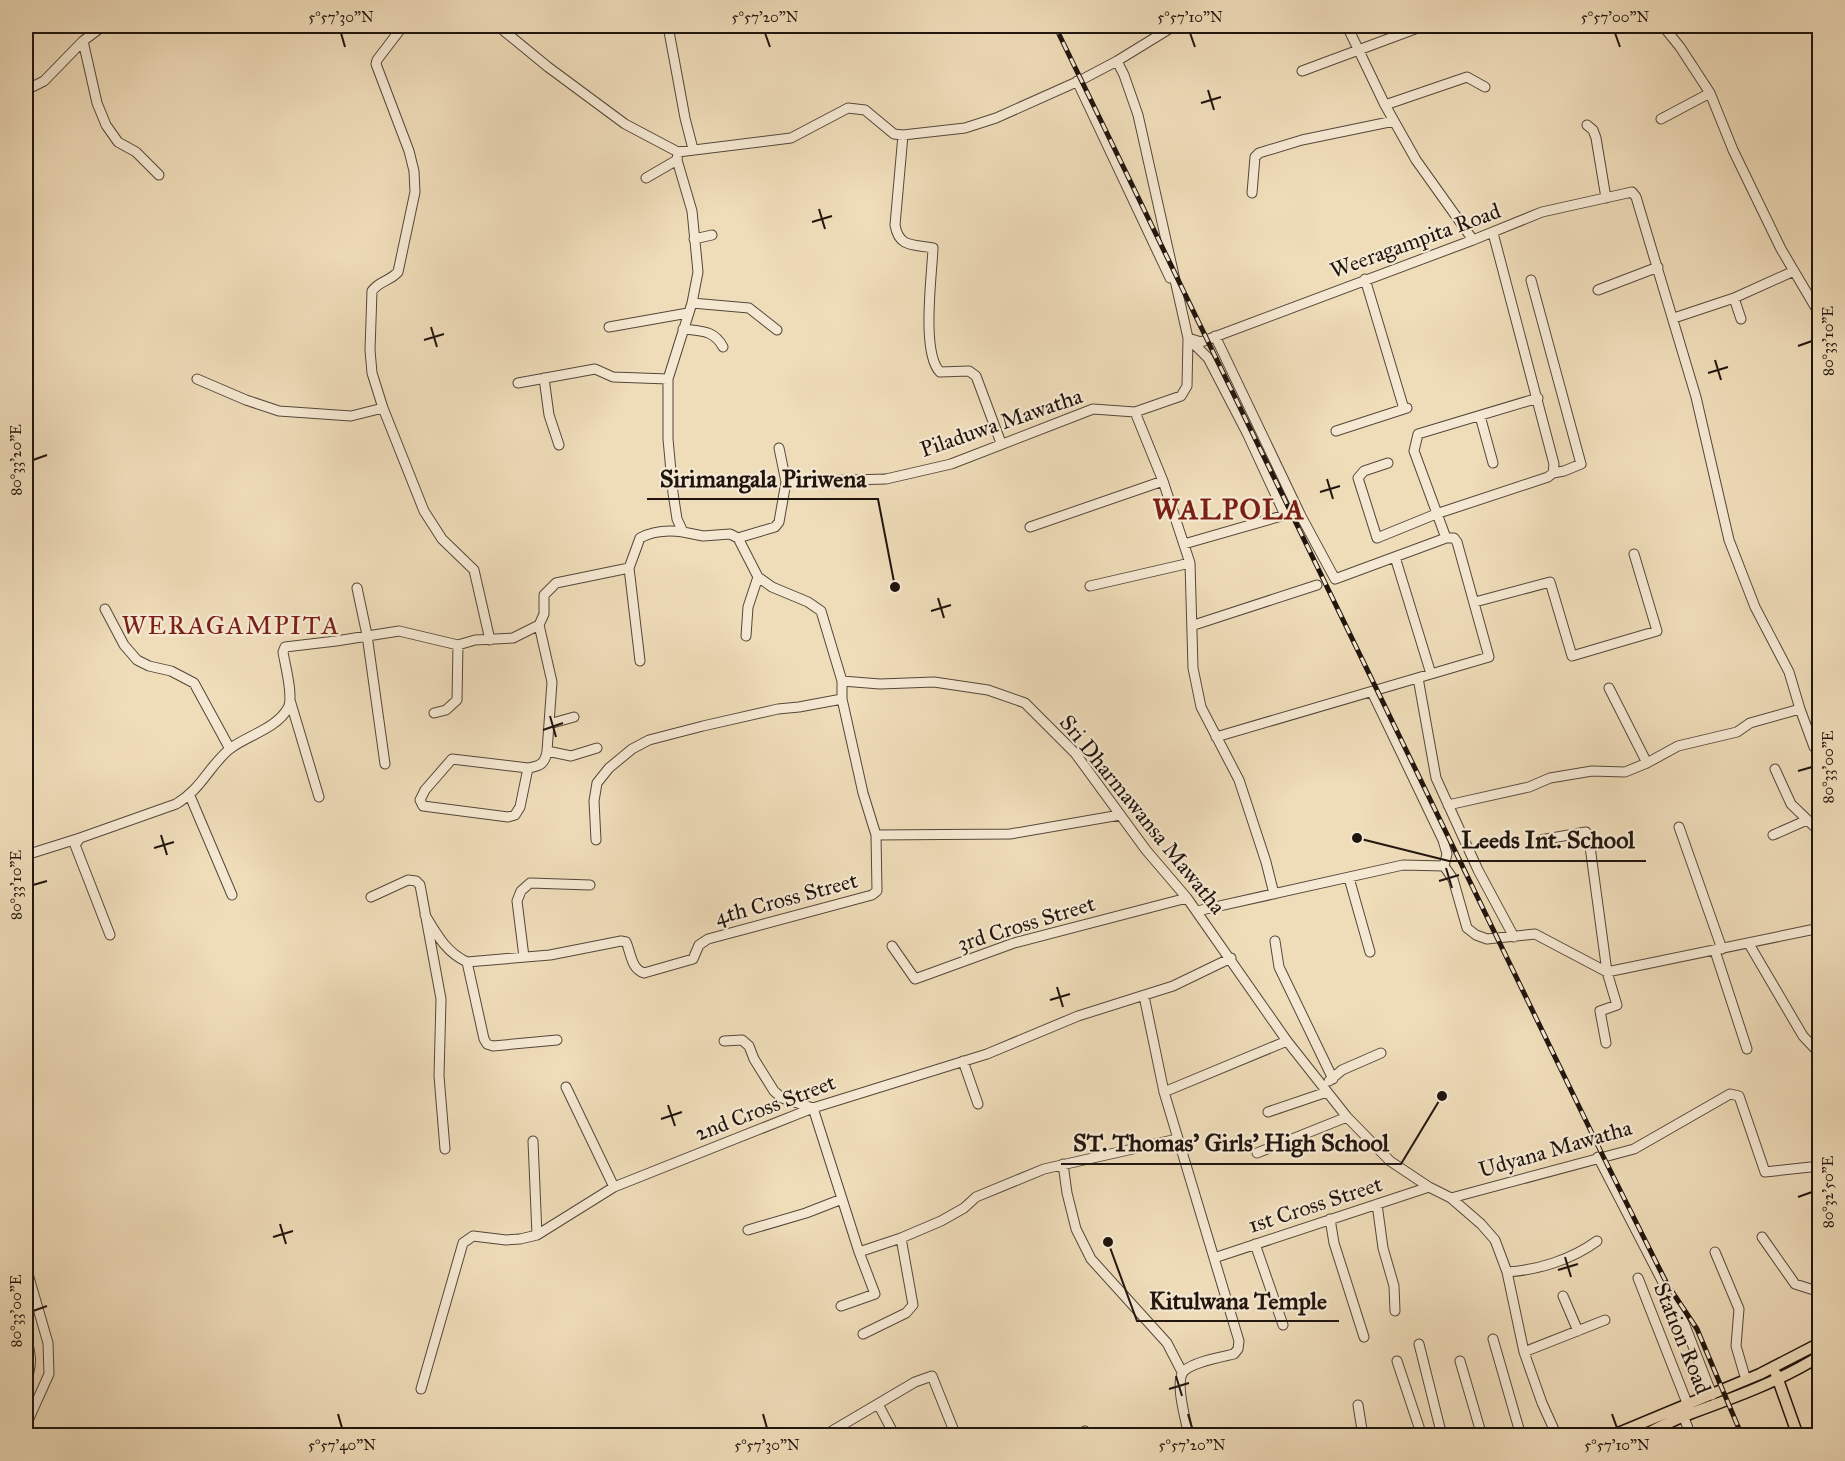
<svg xmlns="http://www.w3.org/2000/svg" width="1845" height="1461" font-family="'IM FELL Great Primer',serif">
<style>
.lines{fill:none;stroke-linecap:round;stroke-linejoin:round}
.minor-casing{stroke:#544739;stroke-width:11}
.major-casing{stroke:#20150e;stroke-width:13}
.minor{stroke:#f5e8d2;stroke-width:9}
.major{stroke:#efdcb9;stroke-width:10}
.rail-casing{stroke:#20150e;stroke-width:5}
.rail{stroke:#f5e8d2;stroke-width:3;stroke-dasharray:9;stroke-linecap:butt}
.ticks{fill:none;stroke:#20150e;stroke-width:2}
.labels{text-anchor:middle;stroke-width:4.5;stroke-linejoin:round;paint-order:stroke}
.street-label{font-size:22px;fill:#20150e;stroke:#f5e8d2}
.quarter-label{font-size:26px;letter-spacing:1.5px;fill:#7a1f14;stroke:#f5e8d2}
.district-label{font-size:28px;font-weight:bold;letter-spacing:1.5px;fill:#7a1f14;stroke:#f5e8d2}
.leader{fill:none;stroke:#20150e;stroke-width:2}
.callout-dot{fill:#20150e;stroke:#f5e8d2;stroke-width:2}
.callout-label{font-size:24px;text-anchor:middle;font-weight:bold;fill:#20150e;stroke:#f5e8d2;stroke-width:4.5;stroke-linejoin:round;paint-order:stroke}
.neatline{fill:none;stroke:#20150e;stroke-width:2}
.ticks-label{font-size:15px;text-anchor:middle;fill:#20150e}
</style>
<rect width="100%" height="100%" fill="#efdcb9"/>
<filter id="stains"><feTurbulence type="fractalNoise" baseFrequency=".00333" numOctaves="4"/><feColorMatrix values="0 0 0 0 .2 0 0 0 0 .09 0 0 0 0 .02 0 0 0 .5 -.17"/></filter>
<radialGradient id="worn" r=".72"><stop offset=".6" stop-color="#630" stop-opacity="0"/><stop offset="1" stop-color="#630" stop-opacity=".3"/></radialGradient>
<g class="lines">
<g class="minor-casing">
<path id="minor" d="M403 26 377 60 376 64 409 151 414 171 415 192 398 272C390 281 379 281 372 291L370 350 372 373 383 408 424 511 442 539 474 570 490 640
M498 26 548 67 625 124 678 152 791 138 848 108 865 110 894 134 903 135 965 128 996 118 1081 80 1117 61 1174 26
M668 26 685 118 693 149
M1347 26 1385 105 1416 160 1473 240
M1663 26 1680 47 1710 93 1733 150 1781 249 1820 315
M83 41 97 103 106 125 118 142 136 152 159 175
M1302 71 1423 26
M1077 81 1170 278
M26 90 44 81 83 41 103 26
M1385 105 1467 77 1485 87
M1661 119 1710 93
M1587 125 1593 130 1596 138 1606 198
M903 135 895 225C899 248 913 244 933 248 932 275 921 353 940 372L969 371 976 376 1001 443
M678 152 677 160 692 211 698 272 692 303 668 379V439L673 493 677 519 683 532 703 536 730 534 738 538 758 577 772 587 808 602 821 611 842 681 880 684 934 682 988 690 1025 703 1075 753 1146 850 1187 898 1287 1041 1347 1117 1390 1161 1429 1187 1451 1198 1481 1224 1495 1240 1507 1272 1524 1352 1542 1403 1557 1436
M646 178 677 160
M1252 193 1255 157 1259 153 1302 140 1394 121
M694 239 712 235
M1365 279 1404 409
M1531 280 1581 464 1564 471 1553 473
M1598 290 1658 267
M1734 298 1741 319
M692 303 749 308 777 330
M1674 318 1734 298 1794 271
M609 327 688 313
M683 329C701 331 714 330 723 347
M1215 336 1301 516 1335 579 1446 538H1454L1457 542 1489 657 1216 737
M1188 338 1201 342 1473 240 1542 212 1632 192 1636 197 1696 397 1729 540 1755 607 1789 672 1800 709 1814 747 1820 750
M544 378 549 415 559 445
M197 379 246 400 279 411 351 416 383 408
M518 383 595 369 613 377 668 379
M1135 412 1163 481 1190 563 1193 668 1201 707 1239 780 1266 862 1274 894
M1480 416 1493 463
M1336 431 1407 408
M779 448 786 482
M1388 463 1364 471 1358 478 1377 538 1436 514 1548 477 1553 473 1554 464 1493 233
M1030 527 1163 481
M738 538 775 527 779 522 786 482 886 479 951 464 1093 409 1135 412 1181 396 1187 386 1188 338 1138 115 1124 75 1117 61
M1446 538 1414 451 1418 434 1538 398
M1184 544 1285 515 1247 433 1208 358 1192 342
M1395 557 1431 674
M1090 586 1190 563
M357 588 367 635 385 764
M1475 602 1550 582 1572 656 1657 631 1634 554
M105 609 124 645 137 660 149 666 171 671 194 683 230 749
M1194 625 1317 585
M746 636 748 607 758 577
M640 661 629 568 640 538C653 531 669 530 683 532
M1418 678 1436 778 1478 870 1514 937
M842 681V699L863 793 876 835
M1609 688 1647 763
M1372 692 1443 840 1447 854 1444 866
M290 700 319 797
M434 713 446 710 457 700 458 645
M549 724 574 717
M547 751 571 756 597 748
M528 768 452 759 425 790 420 800 423 806 508 817 515 815 520 807 528 768C540 766 545 764 547 751L552 682 539 625
M1775 769 1791 804 1820 832
M190 796 232 895
M1448 805 1529 787 1550 778 1592 771 1625 772 1647 763 1678 746 1737 732 1750 723 1800 709
M1679 827 1722 949
M1773 835 1807 820
M596 840 594 801 597 783 609 768 632 749 649 740 703 726 778 709 799 707 842 699
M1540 840 1586 832 1589 839 1607 972 1616 1002 1617 1005 1600 1011 1606 1043
M26 855 80 838
M1349 878 1370 952
M371 897 408 880 416 881 420 885 441 999 439 1076 445 1149
M1197 911 1403 865 1444 866 1453 879 1467 928 1476 935 1487 939 1535 934 1607 972 1820 928
M425 915C437 935 446 952 467 962L550 955 621 941 626 942C631 953 631 969 644 973L693 959 699 945 708 939 872 895 877 891 876 835 1010 834 1120 815
M110 935 75 845 80 838 176 804C202 789 210 764 231 748 249 735 277 728 288 708 294 697 285 665 283 652L285 647 336 641 399 631 458 645 475 640 513 638 539 625 544 614V595L556 583 629 568
M1275 941 1279 967 1333 1079
M1749 944 1803 1036 1819 1053
M892 946 915 979 1014 943 1187 898
M1715 951 1747 1049
M524 957 517 901 521 891 530 883 590 885
M467 962 484 1039 487 1044 493 1046 557 1040
M1144 996 1164 1092 1239 1341 1238 1349 1234 1354C1221 1357 1193 1362 1184 1371 1174 1381 1186 1421 1189 1436
M724 1041 742 1040 749 1046 754 1059 774 1091 782 1098 813 1108 859 1252 875 1294 841 1306
M963 1061 978 1104
M1329 1081 1342 1070 1381 1053
M566 1087 614 1187
M1164 1092 1287 1041
M1268 1112 1327 1092
M533 1141 537 1235
M1257 1153 1347 1117
M1598 1157 1684 1323 1712 1395
M1063 1164 1067 1193 1076 1229 1091 1259 1167 1343 1182 1372
M1451 1198 1634 1149 1730 1094 1739 1096 1765 1172 1820 1166
M1377 1204 1383 1248 1394 1286 1395 1311
M1330 1219 1334 1243 1364 1337
M748 1230 806 1213 842 1199
M1762 1237 1795 1284 1820 1292
M1255 1244 1283 1325
M859 1252 901 1238 941 1221 964 1208 976 1197 1044 1169 1177 1139
M1715 1252 1739 1309 1736 1346 1746 1380
M1214 1258 1429 1187
M26 1267 48 1343 49 1374 26 1425
M1507 1272C1538 1270 1571 1260 1597 1241
M1638 1278 1689 1408
M1563 1296 1578 1331
M863 1334 906 1313 913 1305 901 1238
M26 1336C31 1356 33 1362 26 1382
M1493 1339 1521 1436
M1419 1344 1442 1436
M1524 1352 1605 1320
M1397 1361 1422 1436
M1460 1361 1482 1436
M421 1389 463 1243 473 1236 506 1240 520 1239 537 1235 614 1187 813 1108 987 1054 1078 1016 1173 986 1231 958
M878 1404 895 1436
M1358 1405 1363 1436
M1681 1410 1691 1436
M1085 1431 1086 1436
M835 1436 832 1431 915 1382 932 1376 956 1436"/>
</g>
<g class="major-casing">
<path id="major" d="M1776 1374 1798 1436
M1611 1436 1760 1374 1820 1343
M1641 1436C1658 1428 1675 1419 1692 1413 1736 1397 1780 1381 1820 1356"/>
</g>
<use href="#minor" class="minor"/>
<use href="#major" class="major"/>
<g class="rail-casing">
<path id="rail" d="M1055 26 1603 1156 1667 1284 1697 1329 1742 1436"/>
</g>
<use href="#rail" class="rail"/>
</g>
<path class="ticks" d="M341 33 345 47M765 33 770 47M1190 33 1195 47M1615 33 1620 47M1208 90 1214 110M1201 103 1221 97M819 209 825 229M812 222 832 216M431 327 437 347M424 340 444 334M1798 346 1812 341M1715 360 1721 380M1708 373 1728 367M33 460 47 455M1327 479 1333 499M1320 492 1340 486M938 598 944 618M931 611 951 605M550 716 556 737M543 730 563 723M1798 771 1812 767M161 835 167 855M154 848 174 842M1446 868 1452 888M1439 881 1459 875M33 885 47 881M1057 987 1063 1007M1050 1000 1070 994M668 1105 675 1126M661 1119 682 1112M1798 1197 1812 1192M280 1224 286 1244M273 1237 293 1231M1565 1257 1571 1277M1558 1270 1578 1264M33 1311 47 1306M1176 1376 1182 1396M1169 1389 1189 1383M338 1414 342 1428M763 1414 767 1428M1188 1414 1192 1428M1612 1414 1617 1428"/>
<g class="labels">
<g class="street-label">
<text transform="translate(1415 240) rotate(-20)" y="8">Weeragampita Road</text>
<text transform="translate(1001 422) rotate(-19)" y="8">Piladuwa Mawatha</text>
<text transform="translate(1143 814) rotate(51)" y="8">Sri Dharmawansa Mawatha</text>
<text transform="translate(786 898) rotate(-15)" y="8">4th Cross Street</text>
<text transform="translate(1026 923) rotate(-17)" y="8">3rd Cross Street</text>
<text transform="translate(765 1107) rotate(-21)" y="8">2nd Cross Street</text>
<text transform="translate(1555 1148) rotate(-16)" y="8">Udyana Mawatha</text>
<text transform="translate(1315 1204) rotate(-18)" y="8">1st Cross Street</text>
<text transform="translate(1683 1338) rotate(68)" y="8">Station Road</text>
</g>
<g class="quarter-label">
<text x="231" y="634">WERAGAMPITA</text>
</g>
<g class="district-label">
<text x="1229" y="519">WALPOLA</text>
</g>
</g>
<path class="leader" d="M895 587L878 499H647M1357 838L1449 861H1646M1442 1096L1401 1164H1061M1108 1242L1137 1321H1339"/>
<g class="callout-dot">
<circle cx="895" cy="587" r="6"/>
<circle cx="1357" cy="838" r="6"/>
<circle cx="1442" cy="1096" r="6"/>
<circle cx="1108" cy="1242" r="6"/>
</g>
<g class="callout-label">
<text x="763" y="487">Sirimangala Piriwena</text>
<text x="1548" y="848">Leeds Int. School</text>
<text x="1231" y="1151">ST. Thomas' Girls' High School</text>
<text x="1238" y="1309">Kitulwana Temple</text>
</g>
<rect width="1845" height="1461" fill="none" stroke="#efdcb9" stroke-width="66"/>
<rect x="33" y="33" width="1779" height="1395" class="neatline"/>
<g class="ticks-label">
<text x="341" y="22">5°57'30"N</text>
<text x="765" y="22">5°57'20"N</text>
<text x="1190" y="22">5°57'10"N</text>
<text x="1615" y="22">5°57'00"N</text>
<text transform="translate(1828 341) rotate(-90)" y="5">80°33'10"E</text>
<text transform="translate(16 460) rotate(-90)" y="5">80°33'20"E</text>
<text transform="translate(1828 767) rotate(-90)" y="5">80°33'00"E</text>
<text transform="translate(16 885) rotate(-90)" y="5">80°33'10"E</text>
<text transform="translate(1828 1192) rotate(-90)" y="5">80°32'50"E</text>
<text transform="translate(16 1311) rotate(-90)" y="5">80°33'00"E</text>
<text x="342" y="1450">5°57'40"N</text>
<text x="767" y="1450">5°57'30"N</text>
<text x="1192" y="1450">5°57'20"N</text>
<text x="1617" y="1450">5°57'10"N</text>
</g>
<rect width="100%" height="100%" filter="url(#stains)"/>
<rect width="100%" height="100%" fill="url(#worn)"/>
</svg>
